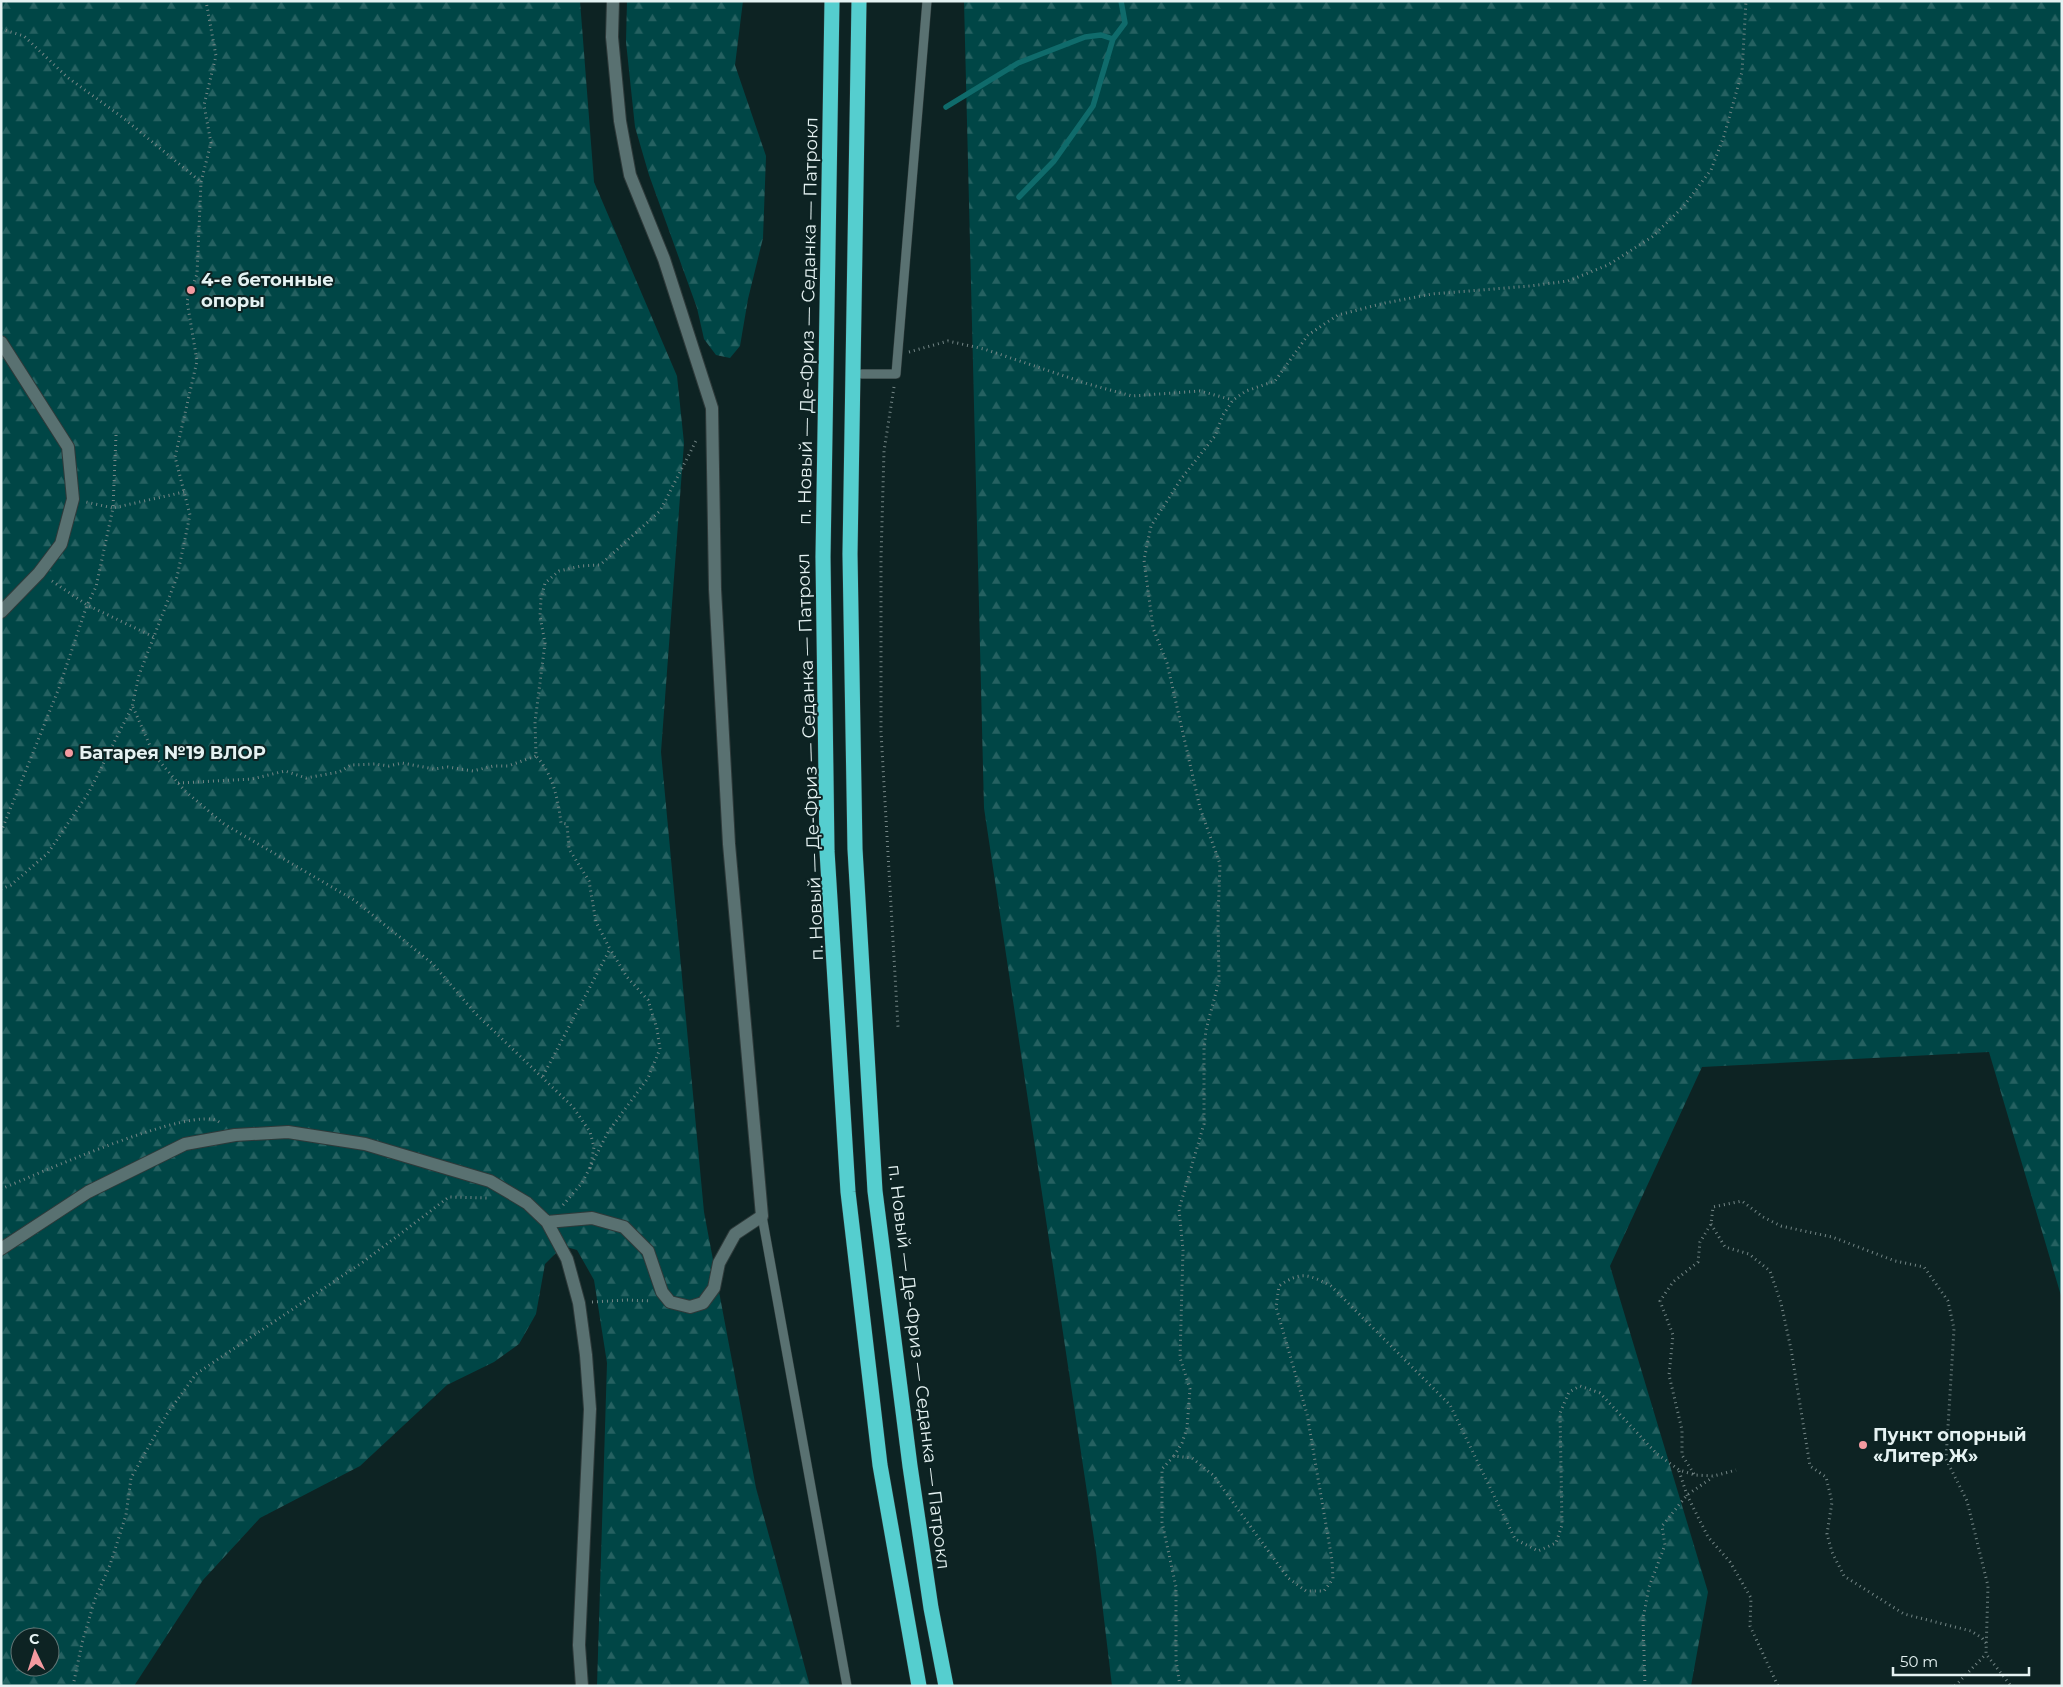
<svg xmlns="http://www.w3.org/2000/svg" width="2063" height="1687" font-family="Montserrat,sans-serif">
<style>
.forest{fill:url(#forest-firs);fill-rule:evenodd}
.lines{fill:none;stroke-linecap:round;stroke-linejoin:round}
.stream{stroke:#0f6b6b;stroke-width:5.5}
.lane-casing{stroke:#2e3a3a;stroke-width:10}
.street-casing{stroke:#2e3a3a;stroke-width:14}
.highway-casing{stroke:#2e3a3a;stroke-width:16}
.path{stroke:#748686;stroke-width:3;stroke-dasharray:1 4;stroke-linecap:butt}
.lane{stroke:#597171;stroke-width:9}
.street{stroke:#597171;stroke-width:12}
.highway{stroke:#55cecf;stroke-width:15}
.poi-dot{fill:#f49aa0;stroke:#0d2323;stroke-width:2}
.labels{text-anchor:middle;stroke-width:4;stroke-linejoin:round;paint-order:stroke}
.poi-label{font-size:18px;font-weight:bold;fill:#e5f2f2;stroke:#0d2323;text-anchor:start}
.street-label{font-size:18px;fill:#e5f2f2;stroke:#0d2323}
</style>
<defs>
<pattern id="forest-firs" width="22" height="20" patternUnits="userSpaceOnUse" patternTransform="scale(1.25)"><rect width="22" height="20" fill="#004646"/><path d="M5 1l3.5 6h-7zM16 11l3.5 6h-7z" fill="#256161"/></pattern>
</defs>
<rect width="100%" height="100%" fill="#0d2323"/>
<path class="forest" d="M1 1H580L594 182 677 376 684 443 661 752 704 1212 756 1488 810 1686H597L607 1363 594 1280 577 1250 563 1246 545 1264 536 1314 519 1344 494 1362 447 1385 360 1466 260 1518 203 1580 134 1686H1ZM20 1637H50V1667H20Z
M627 1H743L735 65 766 156 763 238 748 299 740 346 730 358 716 355 704 339 697 308 649 175 635 127 626 42Z
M964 1H2062V1299L1989 1052 1702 1067 1610 1266 1708 1592 1691 1686H1112L1096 1552 984 808Z"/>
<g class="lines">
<path class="stream" d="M946 107 1018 63 1085 37 1101 35 1113 39
M1019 197 1054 161 1093 106 1113 39 1125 23 1121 1"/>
<g class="lane-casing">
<path id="lane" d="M862 374H896L927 1
M762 1216 847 1686"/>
</g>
<g class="street-casing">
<path id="street" d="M1 342 68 447 73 499 61 544 39 573 1 612
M547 1222 592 1218 624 1227 648 1251 662 1292 670 1302 690 1307 703 1303 714 1288 719 1263 735 1234 762 1216 729 844 715 589 712 408 664 259 630 175 620 121 612 37 613 1
M1 1249 88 1192 185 1144 235 1135 288 1132 365 1144 490 1181 527 1203 547 1222 567 1259 579 1303 586 1355 590 1409 579 1645 582 1686"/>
</g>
<g class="highway-casing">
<path id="highway" d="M832 1 823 557 827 851 848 1192 880 1465 919 1686
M859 1 850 554 855 849 875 1191 910 1466 931 1608 946 1686"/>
</g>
<path class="path" d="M1 29 24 36 67 77 122 117 201 182
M909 352 948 341 984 349 1088 384 1132 396 1200 391 1233 400
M894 387 884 451 881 558V732L898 1027
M116 435 113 508 184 492
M52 581 87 605 154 637
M133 707 154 755 185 791 224 824 354 900 433 964 475 1013 573 1107 590 1132 594 1147 590 1170
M178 783 252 779 285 771 306 778 339 772 351 765 375 764 389 766 402 763 434 769 448 767 473 771 493 766H508L536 756
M1 832 59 688 87 605 96 587 113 508 86 502
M1 889 11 885 48 853 89 792 132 707 139 675 177 577 190 515 175 457 197 361 187 301 197 274 201 182 211 143 204 105 216 56 206 1
M543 1076 610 949 596 922 589 881 569 849 567 824 561 823C558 799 553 774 536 756L535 722 545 643 540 616 541 599 545 583 559 571 581 566 600 565 660 511 697 439
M1 1189C33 1176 196 1103 219 1122
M563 1205 582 1183 608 1132 648 1078 660 1049 657 1029 648 1000 627 977 610 949
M1711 1224 1725 1247 1749 1254 1770 1271 1781 1303 1791 1349 1810 1466 1826 1477 1832 1502 1827 1534 1832 1552 1844 1576 1904 1614 1971 1631 1982 1638 1986 1643
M592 1302 627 1300 651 1301
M1174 1456 1182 1443 1187 1428 1190 1389 1180 1358 1183 1250 1179 1209 1204 1124V1048L1206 1030 1219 981 1218 919 1220 864 1200 808 1167 663 1153 628 1144 560 1151 526 1181 479 1215 436 1223 415 1233 400 1246 391 1275 381 1308 335 1338 315 1385 303 1432 294 1530 286 1568 281 1608 265 1652 237 1683 207 1711 170 1724 136 1742 72 1746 1
M1679 1471 1687 1495 1708 1537 1730 1562 1751 1598 1750 1626 1778 1686
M1694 1474 1682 1455V1430L1669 1375 1673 1335 1660 1301 1673 1282 1698 1262 1700 1242 1711 1224 1713 1207 1742 1201 1763 1217 1781 1226 1832 1237 1895 1261 1924 1267 1948 1301 1954 1329 1946 1459 1967 1501 1988 1586 1986 1654 2011 1686
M73 1686 82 1643 95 1599 110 1565 126 1515 131 1478 167 1414 196 1374 363 1262 449 1197 489 1198
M1180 1686 1176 1660V1587L1162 1522V1469L1174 1456 1192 1458 1213 1475 1288 1578 1306 1591H1324L1333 1579 1332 1560 1307 1414 1276 1307 1279 1286C1300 1271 1309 1274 1331 1286L1450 1405 1515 1539 1538 1551 1556 1543 1562 1525 1560 1413 1569 1392 1580 1386 1600 1393 1656 1453 1679 1470 1695 1475 1714 1476 1736 1470
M1645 1686 1643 1619 1649 1587 1665 1545 1662 1526 1687 1495 1713 1477
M1955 1686 1986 1654"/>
<use href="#lane" class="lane"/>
<use href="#street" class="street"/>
<use href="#highway" class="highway"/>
</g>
<g class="poi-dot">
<circle cx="191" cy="290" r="5"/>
<circle cx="69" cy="753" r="5"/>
<circle cx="1863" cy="1445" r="5"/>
</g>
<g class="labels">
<g class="poi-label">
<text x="201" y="286">4-е бетонные<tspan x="201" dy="21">опоры</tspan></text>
<text x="79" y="759">Батарея №19 ВЛОР</text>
<text x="1873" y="1441">Пункт опорный<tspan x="1873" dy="21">«Литер Ж»</tspan></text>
</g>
<g class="street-label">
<text transform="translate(808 321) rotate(-89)" y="6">п. Новый — Де-Фриз — Седанка — Патрокл</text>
<text transform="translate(810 757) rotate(-92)" y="6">п. Новый — Де-Фриз — Седанка — Патрокл</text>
<text transform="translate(919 1367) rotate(83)" y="6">п. Новый — Де-Фриз — Седанка — Патрокл</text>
</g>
</g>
<rect width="2063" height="1687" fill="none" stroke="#e5f2f2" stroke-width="5"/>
<g transform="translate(35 1652) rotate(356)"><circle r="24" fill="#0d2323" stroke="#637676"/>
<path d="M0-4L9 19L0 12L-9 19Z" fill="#f49aa0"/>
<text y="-8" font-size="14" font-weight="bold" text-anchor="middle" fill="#e5f2f2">С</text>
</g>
<path d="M1893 1667v8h136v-8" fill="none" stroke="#e5f2f2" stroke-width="2.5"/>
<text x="1900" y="1667" font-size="15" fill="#e5f2f2" stroke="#0d2323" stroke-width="4" paint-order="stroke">50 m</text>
</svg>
